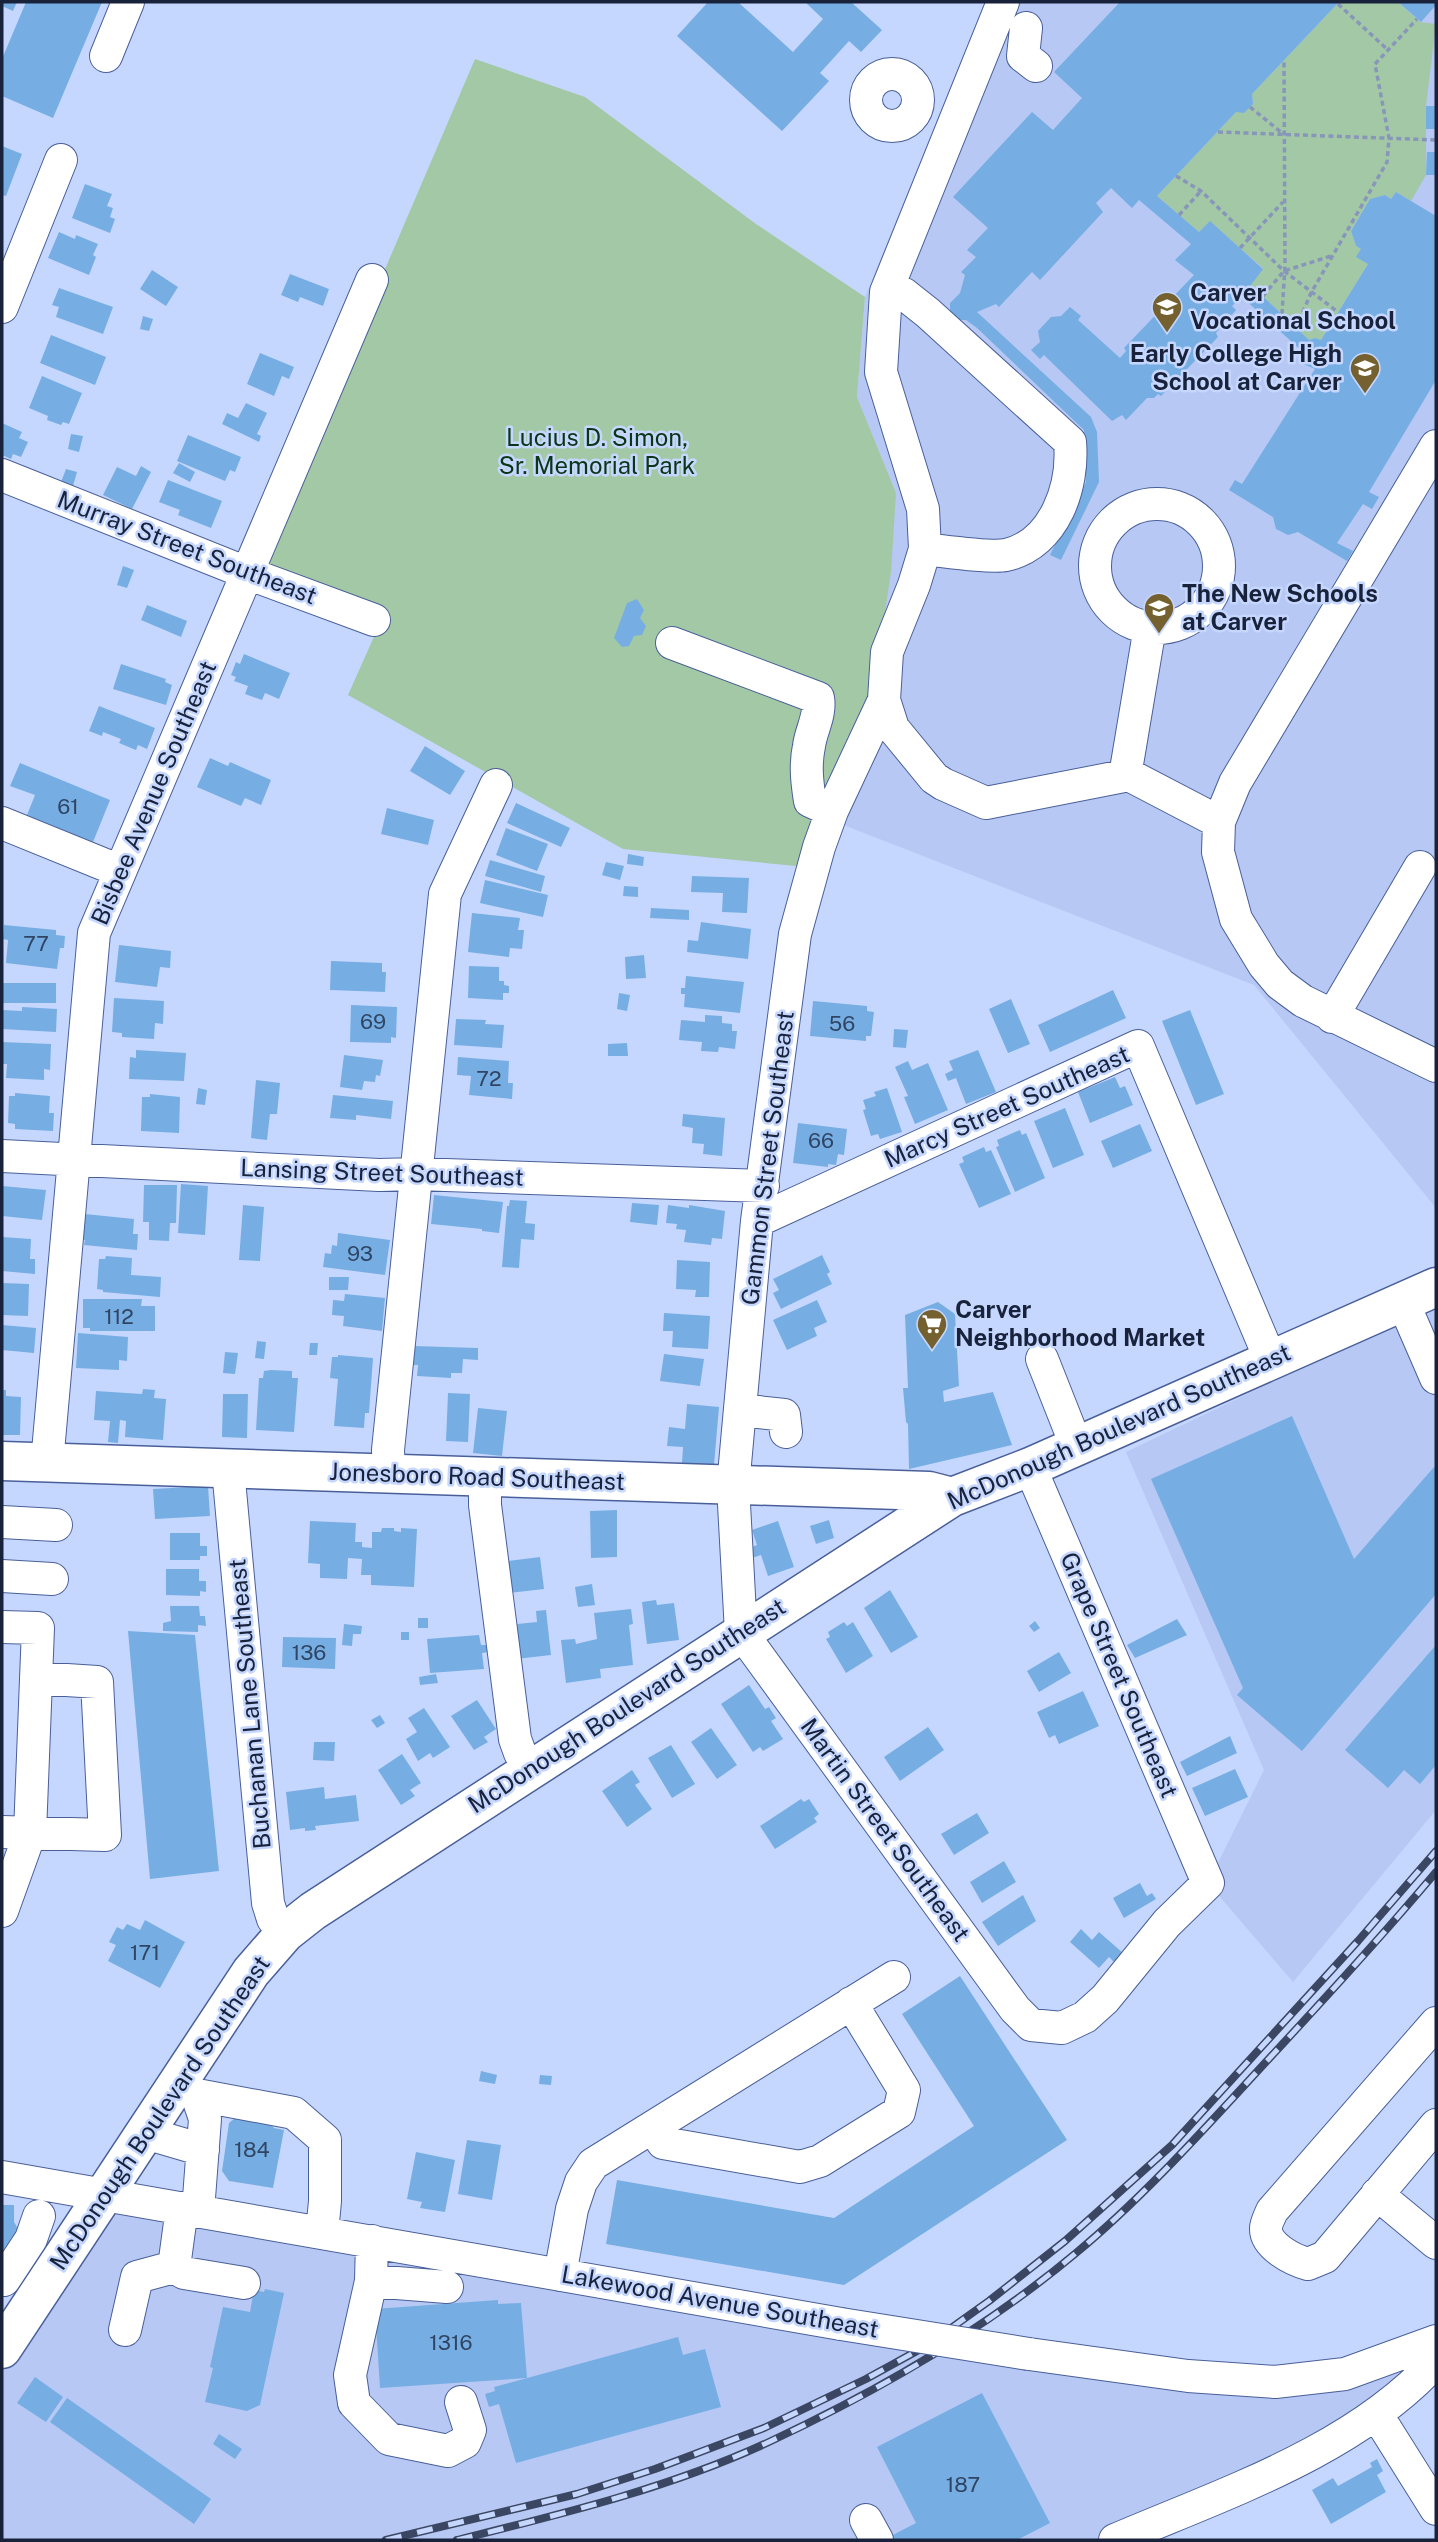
<svg xmlns="http://www.w3.org/2000/svg" width="1438" height="2542" font-family="'Public Sans',sans-serif">
<style>
.built{fill:#b6c8f3}
.green{fill:#a3c8a6}
.building{fill:#76aee3}
.lines{fill:none;stroke-linecap:round;stroke-linejoin:round}
.minor-casing{stroke:#495f99;stroke-width:34}
.major-casing{stroke:#495f99;stroke-width:41}
.path{stroke:#8896b9;stroke-width:3.5;stroke-dasharray:5 3.5;stroke-linecap:butt}
.minor{stroke:#fff;stroke-width:32}
.major{stroke:#fff;stroke-width:38}
.rail-casing{stroke:#3b4762;stroke-width:8}
.rail{stroke:#c6d7ff;stroke-width:5;stroke-dasharray:16;stroke-linecap:butt}
.minor-bridge-casing{stroke:#495f99;stroke-width:34;stroke-linecap:butt}
.minor-bridge{stroke:#fff;stroke-width:32}
.labels{text-anchor:middle;stroke-width:5;stroke-linejoin:round;paint-order:stroke}
.number-label{font-size:21px;fill:#304564}
.poi-label{font-size:24px;font-weight:bold;fill:#18223a;stroke:#c6d7ff;text-anchor:start}
.park-label{font-size:24px;fill:#0b3615;stroke:#c6d7ff}
.street-label{font-size:24px;fill:#18223a;stroke:#c6d7ff}
</style>
<rect width="100%" height="100%" fill="#c6d7ff"/>
<path class="built" d="M985 2H1436V1208L1254 985 823 817 896 493 857 397 865 297Z
M1436 1304V1810L1293 1982 1208 1883 1264 1770 1126 1452Z
M104 2194 1275 2382 1436 2341 1377 2415 1115 2540H2V2346Z"/>
<path class="green" d="M1339 2H1398L1420 22 1436 24 1426 106V175L1411 201 1396 192 1391 199 1385 195 1370 199 1351 231 1356 246 1361 249 1368 264 1321 340 1315 338 1309 340 1251 285 1263 268 1210 222 1199 232 1157 196 1236 112H1244L1253 104 1252 94Z
M475 59 585 97 756 224 865 297 857 397 896 493 891 572 872 699 806 867 623 849 348 695 385 612 257 568Z"/>
<path class="building" d="M2 2H17L13 11 2 6Z
M26 2H102L53 118 2 96V59Z
M708 2H738L793 52 823 19 805 2H851L882 30 861 52 849 41 820 73 829 81 782 131 677 36Z
M1120 2H1339L1252 94 1253 104 1244 113 1236 112 1157 196 1199 232 1210 221 1263 269 1251 285 1309 340 1315 338 1321 340 1368 264 1356 257 1361 249 1356 246 1351 231 1370 199 1385 195 1391 199 1396 192 1436 216V380L1369 492 1379 497 1372 509 1363 504 1337 543 1353 551 1347 561 1298 532 1288 535 1276 529 1273 517 1229 490 1235 480 1242 484 1315 369 1301 363V350L1242 297 1232 306 1236 310 1216 333 1218 337 1161 396 1158 394 1154 398H1147L1126 420 1122 415 1112 421 1044 355 1040 359 1031 350 1040 342 1038 331 1051 317 1061 316 1070 307 1081 316 1078 320 1120 358 1126 351 1124 348 1194 275 1175 260 1191 244 1139 200 1132 208 1111 188 1096 203 1103 212 1040 280 1032 272 999 307 996 304 977 312 1091 417 1097 432 1099 482 1061 560 1050 555 1086 482 1084 430 977 328 966 320H960L950 311V303L960 293 965 275 961 272 976 257 967 250 988 228 953 197 1032 112 1053 130 1082 98 1054 72Z
M1398 2H1436V5L1421 22Z
M1426 106H1436V129H1426Z
M2 146 22 154 6 196 2 195Z
M1427 152H1436V175H1426Z
M85 184 112 194 107 206 113 208 110 217 115 219 110 233 72 218Z
M59 232 75 239 76 235 98 244 93 255 96 257 89 275 48 258Z
M152 270 178 287 166 306 140 289Z
M290 274 329 289 323 306 300 297 298 302 281 295Z
M59 288 113 307 103 334 56 317 59 307 52 305Z
M143 316 153 319 149 331 140 329Z
M51 335 106 357 95 385 40 363Z
M260 353 294 367 289 379 282 376 274 396 247 384Z
M42 376 82 393 69 424 63 422 61 425 47 420 48 416 29 408Z
M246 403 267 413 257 434 261 436 259 442 222 424 227 413 238 418Z
M2 423 22 432 19 438 28 442 21 457 13 454 11 459 2 455Z
M71 434 83 436 79 452 68 449Z
M188 435 241 457 235 472 230 470 225 481 177 461Z
M179 463 195 472 190 482 173 473Z
M141 466 151 472 132 509 103 495 117 467 136 476Z
M66 469 77 472 73 486 61 482Z
M168 480 222 501 211 528 178 515 180 510 159 502Z
M123 566 134 570 127 588 117 585Z
M637 599 644 610 640 618 646 626 642 635 634 636 629 646 622 647 614 638 627 603Z
M147 605 187 621 181 637 141 620Z
M244 654 290 673 279 699 265 693 262 700 245 694 248 686 234 681 236 677 231 675 236 662 240 664Z
M121 664 166 679 165 682 172 685 166 705 113 689Z
M99 706 155 728 147 749 138 745 136 750 119 743 121 739 103 732 102 736 89 731Z
M425 746 465 771 450 795 410 771Z
M210 758 228 766 230 762 271 780 261 805 245 798 241 806 197 787Z
M20 763 110 800 93 842 27 815 35 795 10 786Z
M516 803 570 828 561 847 507 823Z
M387 808 434 820 428 845 381 834Z
M506 828 548 844 537 871 496 855Z
M628 854 644 857 643 866 627 864Z
M490 860 545 876 541 892 485 876Z
M606 862 624 866 620 880 602 875Z
M692 876 749 878 747 913 722 912 723 893 691 892Z
M485 880 548 895 543 917 480 903Z
M624 886 638 887V897L623 896Z
M651 908 689 910V920L650 918Z
M472 913 520 918 518 930H524L522 949 510 948 509 957 468 952Z
M701 922 751 929 748 959 687 952 688 940 698 941Z
M4 925 56 930V935L65 936 64 948H60L57 969 6 963 8 940 3 939Z
M119 945 171 951 170 968 160 967 157 987 115 982Z
M644 955 646 978 626 979 625 957Z
M331 961 382 963V972H386L385 992 330 990Z
M469 966 499 967V981H504V985L509 986V993H503V1000L468 998Z
M686 976 744 982 740 1013 684 1007 685 994H681V988H685Z
M2 983H56V1003H2Z
M1113 990 1126 1018 1050 1052 1038 1025Z
M619 993 630 995 627 1011 617 1009Z
M114 998 164 1001 163 1024 155 1023 154 1039 122 1037V1033L112 1032Z
M1011 999 1030 1044 1008 1053 989 1009Z
M813 1001 867 1006V1011L874 1012 871 1036H866V1041L810 1036Z
M351 1005 397 1007 396 1038 391 1037V1043L350 1042Z
M22 1007 57 1009 56 1032 2 1029V1010L22 1011Z
M1190 1010 1224 1094 1196 1105 1162 1021Z
M705 1015 722 1016V1023L732 1024V1031H737L735 1049 719 1047 718 1052 701 1051 702 1042 679 1040 681 1020 705 1022Z
M456 1019 486 1020 485 1024 504 1025 502 1048 454 1045Z
M894 1029 908 1030 906 1048 893 1047Z
M2 1042 51 1044 50 1070 44 1069V1080L6 1078 7 1064H2Z
M627 1043 628 1056H608V1044Z
M136 1050 186 1053 184 1081 129 1079 130 1057 136 1058Z
M978 1050 996 1092 966 1104 956 1078 948 1081 945 1074 953 1070 949 1061Z
M344 1055 383 1060 380 1076 376 1075 375 1082 364 1081 362 1090 340 1087Z
M458 1057 509 1061 508 1083H513L512 1099 469 1095 471 1076 457 1075Z
M908 1061 912 1070 928 1063 948 1110 915 1124 904 1097 908 1096 895 1067Z
M1115 1077 1120 1088 1125 1086 1133 1105 1090 1123 1078 1092Z
M256 1080 280 1083 277 1114H270L267 1140 251 1138Z
M198 1088 207 1090 205 1105 196 1104Z
M887 1088 902 1132 880 1139 878 1134 871 1136 863 1110 866 1109 863 1100 876 1096 874 1092Z
M15 1093 50 1096 49 1113H54L53 1131 15 1129V1124L8 1123 9 1096H15Z
M150 1094 180 1097 179 1133 141 1131 142 1097H150Z
M333 1095 393 1101 391 1119 356 1115V1120L330 1118Z
M1065 1108 1084 1155 1053 1168 1034 1121Z
M683 1114 725 1118 722 1156 703 1154 704 1144 692 1143 693 1128 682 1126Z
M798 1123 847 1129 844 1155 838 1154 836 1165 828 1164V1167L793 1163Z
M1140 1124 1152 1151 1113 1168 1101 1141Z
M1020 1130 1022 1135 1026 1133 1045 1178 1015 1192 996 1147 999 1146 997 1140Z
M984 1147 986 1152 991 1150 1011 1194 979 1208 959 1164 964 1162 962 1157Z
M181 1184 208 1186 205 1235 178 1233Z
M144 1185H177L176 1223H170L169 1241 149 1240V1222H143Z
M2 1186 46 1190 42 1220 2 1216Z
M434 1195 503 1202 499 1233 482 1231V1229L431 1224Z
M510 1200 527 1201 525 1223 535 1224 534 1240 521 1239 519 1268 502 1267 507 1206H509Z
M632 1203 659 1205 657 1225 630 1222Z
M243 1205 264 1207 260 1261 239 1260Z
M668 1205 689 1208V1205L725 1211 722 1239 712 1238 711 1245 684 1242 686 1230 676 1229 677 1224 666 1223Z
M85 1214 134 1219 133 1234H138L137 1250 84 1245 85 1240 79 1239 83 1231Z
M338 1233 390 1240 385 1275 323 1267 325 1253 331 1254 332 1245 337 1246Z
M2 1237 31 1239 30 1259H35V1274L2 1271Z
M822 1255 830 1272 827 1274 832 1284 781 1309 773 1293 779 1290 773 1279Z
M106 1256 132 1258 131 1275 161 1277 160 1297 103 1292V1290L97 1289 99 1259H105Z
M677 1260 710 1262 709 1297H695L696 1290 676 1289Z
M329 1277H349L348 1290H329Z
M2 1283 29 1284 28 1316 2 1315Z
M345 1294 385 1298 382 1331 343 1326 344 1316 332 1315 333 1300 344 1301Z
M83 1299H142L141 1306H155V1331H90V1328H83Z
M817 1300 827 1322 814 1328 817 1336 787 1350 773 1320Z
M938 1302 955 1314 959 1386 943 1391 944 1402 993 1392 1012 1445 909 1469 908 1424 906 1422 903 1388H908L905 1315Z
M664 1313 710 1316 708 1349 672 1347 673 1331H663Z
M2 1325 36 1328 34 1353 2 1350Z
M78 1333 128 1337 127 1361 119 1360V1370L76 1368Z
M257 1341 266 1342 264 1359 255 1358Z
M310 1343H318L317 1355H309Z
M414 1346 478 1348V1360L463 1359 462 1373H451V1378L417 1376 418 1365H413Z
M225 1352 238 1353 235 1374 223 1373Z
M664 1354 704 1359 700 1386 660 1381Z
M338 1355 373 1358 369 1413H365L364 1428 334 1426 338 1379 330 1378 332 1357H338Z
M271 1370 292 1371V1378H298L294 1432 256 1430 259 1378H263L264 1371Z
M143 1389 155 1390 154 1398 166 1399 163 1440 125 1437 126 1421 120 1420 118 1443 108 1442 110 1421 94 1420 96 1391 142 1394Z
M2 1390H6V1396L21 1397 20 1435H2Z
M448 1393 470 1394 468 1442 446 1441Z
M223 1394H248L247 1438 222 1437Z
M687 1404 719 1407 714 1465 682 1463 683 1447 667 1446 669 1427 685 1429Z
M478 1408 507 1411 502 1456 473 1453Z
M1292 1416 1354 1559 1434 1467 1436 1470V1594L1302 1751 1237 1695 1243 1688 1151 1479Z
M208 1486 210 1516 155 1519 153 1489Z
M617 1510V1557L591 1558 590 1511Z
M829 1520 834 1538 816 1544 810 1526Z
M310 1521 356 1523 355 1542H362V1547L372 1548V1532H381L382 1528H394V1531L401 1532V1528L417 1529 414 1587 371 1585V1575H361L362 1559 348 1558 347 1579 320 1578V1564L308 1563Z
M778 1521 794 1567 768 1576 761 1555 752 1558 749 1548 757 1545 752 1530Z
M170 1533H200V1546H207V1556H200V1560H170Z
M540 1557 544 1589 509 1593 500 1562Z
M166 1569H199V1581H206V1592L200 1591V1596L166 1595Z
M592 1584 595 1605 578 1607 575 1587Z
M890 1590 918 1637 891 1653 864 1608Z
M656 1600 657 1605 674 1603 679 1640 647 1644 642 1602Z
M170 1606H199L200 1616H205L206 1626 198 1625V1632L163 1631V1623L171 1621Z
M631 1609 633 1624 629 1625 633 1665 600 1669 601 1678 566 1683 561 1640 575 1639 576 1644 597 1639 594 1613Z
M546 1610 551 1655 516 1659 513 1630H518L517 1624 537 1622 536 1611Z
M418 1618H428V1628H418Z
M1177 1619 1187 1635 1135 1658 1127 1645Z
M1035 1621 1040 1628 1034 1632 1029 1626Z
M844 1622 847 1626 853 1622 873 1656 846 1673 826 1639 830 1637 828 1632Z
M344 1624 362 1626 361 1634H353L352 1646 342 1645Z
M128 1631 195 1635 219 1871 150 1879Z
M401 1632H409V1640H401Z
M479 1635 481 1645H488L489 1652 482 1653 484 1669 430 1673 427 1639Z
M283 1637 336 1638 335 1669 282 1667Z
M1436 1645V1765L1420 1784 1404 1770 1388 1788 1345 1750Z
M1059 1652 1071 1673 1039 1692 1027 1671Z
M436 1674 438 1683 420 1685 419 1677Z
M749 1685 765 1709 769 1707 776 1718 771 1721 783 1739 763 1751 760 1747 753 1752 721 1704Z
M1083 1691 1099 1726 1059 1744 1055 1735 1049 1738 1037 1712Z
M477 1700 496 1729 484 1737 488 1742 474 1750 451 1716Z
M424 1708 450 1747 433 1758 430 1753 418 1761 406 1739 417 1732 408 1718Z
M380 1715 385 1723 377 1728 371 1720Z
M928 1727 944 1750 900 1781 884 1757Z
M711 1728 737 1765 717 1779 691 1742Z
M1230 1736 1237 1753 1187 1776 1180 1762Z
M314 1742H335L334 1761 313 1760Z
M671 1745 695 1784 672 1798 648 1758Z
M402 1754 421 1783 410 1790 415 1796 401 1805 378 1770Z
M1235 1769 1248 1797 1205 1816 1192 1788Z
M632 1770 640 1782 635 1785 652 1809 627 1827 602 1791Z
M324 1787 325 1799 356 1795 359 1821 315 1826 316 1830 305 1831V1828L290 1830 286 1792Z
M801 1799 804 1802 809 1799 819 1814 814 1818 817 1822 775 1849 760 1826Z
M977 1813 989 1833 954 1855 941 1834Z
M1004 1861 1016 1882 982 1903 970 1882Z
M1140 1883 1147 1896 1152 1893 1156 1899 1124 1918 1113 1898Z
M1023 1895 1036 1921 998 1946 982 1922Z
M145 1920 185 1942 160 1988 108 1961 116 1945 109 1942 117 1927 123 1930 127 1924 140 1930Z
M1081 1929 1092 1940 1099 1932 1123 1953 1114 1962 1109 1957 1099 1968 1070 1942Z
M960 1976 1067 2140 844 2285 606 2244 617 2180 834 2218 974 2126 902 2014Z
M481 2071 497 2075 495 2084 479 2081Z
M540 2075 552 2076 551 2085 539 2084Z
M241 2113 265 2117 274 2128 284 2130 273 2188 229 2181 222 2171 229 2123Z
M467 2140 501 2145 492 2200 458 2194Z
M416 2152 455 2160 445 2212 420 2208 422 2202 407 2199Z
M2 2205H14V2222L23 2237 2 2259Z
M265 2289 284 2293 260 2405 247 2411 205 2402 213 2368 210 2367 223 2307 250 2312 254 2290 264 2292Z
M498 2300V2304L521 2303 527 2378 380 2388 375 2309Z
M678 2337 683 2355 705 2349 721 2407 516 2463 499 2404 489 2407 485 2394 495 2391 494 2387Z
M35 2377 63 2397 46 2422 17 2403Z
M982 2393 1050 2523 1017 2540H893L891 2536 916 2523 877 2447Z
M67 2398 211 2499 194 2524 50 2422Z
M219 2434 242 2449 235 2459 213 2444Z
M1377 2459 1383 2471 1377 2475 1386 2492 1331 2524 1312 2490 1333 2478 1338 2486 1372 2467 1370 2463Z"/>
<g class="lines">
<g class="minor-casing">
<path id="minor" d="M1003 2 886 292 881 372 923 509 925 549 914 585 887 652 884 700 893 728 934 778 943 784 986 803 1129 775 1219 822
M1026 28 1023 56 1036 66
M106 56 128 2
M866 100a26 26 0 1 1 52 0a26 26 0 1 1-52 0Z
M888 287 904 294 928 313 1070 442C1074 486 1055 544 1006 555 990 558 944 551 925 549
M2 307 61 160
M1436 446 1235 783 1219 822 1218 852 1236 919 1264 965 1280 984 1303 1001 1436 1066
M2 475 247 573 374 620
M1095 566a62 62 0 1 1 124 0a62 62 0 1 1-124 0Z
M672 643 818 698C821 715 811 730 809 746 805 765 807 782 810 801L832 811
M884 700 832 811 819 847 795 934 757 1221 733 1486 741 1632 1015 2009 1031 2025 1062 2028 1085 2017 1105 1999 1167 1923 1208 1883 1030 1467
M1125 776 1150 627
M2 823 120 871
M1332 1017 1420 867
M2 1156 379 1175 417 1174 763 1186
M757 1221 1138 1046 1271 1361
M1403 1302 1436 1378
M1042 1359 1076 1445
M740 1410 784 1415 786 1432
M47 1463 94 933 372 280
M228 1469 268 1903 273 1919 285 1933
M389 1474 388 1450 445 894 496 785
M485 1477V1505L515 1739 520 1753 532 1768
M2 1522 56 1525
M2 1576 52 1579
M2 1627 38 1628 30 1833 2 1911
M2 1832 105 1835 97 1682 36 1678
M1436 2023 1272 2211C1270 2216 1266 2223 1266 2228 1265 2246 1293 2260 1308 2264L1325 2257 1436 2125
M181 2088 197 2095 205 2119 198 2211
M197 2095 294 2113 325 2140V2201L322 2233
M653 2127 663 2143 800 2167 820 2161 899 2112 904 2090 851 2003
M145 2133 203 2150
M2 2177 841 2324
M1377 2194 1436 2243
M372 2241 371 2281 350 2375 354 2403 389 2439 448 2451 465 2442 470 2430 461 2402
M174 2267 184 2273 244 2283
M560 2275 572 2209 581 2182 593 2164 894 1977
M4 2280 31 2239 39 2216
M371 2281 447 2287
M125 2330 137 2277 174 2267 182 2208
M1029 2354 1188 2376 1275 2382 1345 2374 1436 2341
M1377 2415 1436 2509
M866 2520 877 2540
M1115 2540C1225 2493 1354 2451 1436 2361"/>
</g>
<g class="major-casing">
<path id="major" d="M2 1461 929 1491 952 1497
M2 2349 251 1972 285 1933 313 1911 952 1497 1030 1467 1436 1287"/>
</g>
<path class="path" d="M1338 4 1388 50
M1250 107 1282 133
M1218 132 1436 140
M1176 176 1201 191 1284 271 1338 312
M1179 215 1201 191
M1240 248 1283 202
M1263 296 1284 271 1331 256
M1282 314 1285 266 1284 61
M1296 328 1311 293 1387 162 1389 138 1375 64 1417 19"/>
<use href="#minor" class="minor"/>
<use href="#major" class="major"/>
<g class="rail-casing">
<path id="rail" d="M386 2540 577 2494 655 2469 764 2428 866 2379 926 2346 989 2301 1065 2241 1172 2145 1358 1941 1436 1851
M457 2540C562 2514 673 2487 771 2441 880 2390 984 2330 1076 2253 1140 2200 1197 2137 1253 2076 1315 2009 1377 1942 1436 1872"/>
</g>
<use href="#rail" class="rail"/>
<g class="minor-bridge-casing">
<path id="minor-bridge" d="M841 2324 1029 2354"/>
</g>
<use href="#minor-bridge" class="minor-bridge"/>
</g>
<defs>
<g id="school-pin" transform="scale(1.575)"><path d="M0 17L-7.5 6A9.5 9.5 0 1 1 7.5 6Z" fill="#74612f" stroke="#c6d7ff"/><path d="M0-5L7-2L0 1L-7-2ZM-4 1L0 2.5L4 1V4Q0 6-4 4Z" fill="#fff"/></g>
<g id="supermarket-pin" transform="scale(1.575)"><path d="M0 17L-7.5 6A9.5 9.5 0 1 1 7.5 6Z" fill="#74612f" stroke="#c6d7ff"/><path d="M-6-5.5h2.5l.6 2H6L4.5 2H-2.5L-4.4-4H-6ZM-1.5 3.2a1.3 1.3 0 1 0 .1 0ZM3 3.2a1.3 1.3 0 1 0 .1 0Z" fill="#fff"/></g>
</defs>
<g fill-rule="evenodd">
<use href="#school-pin" x="1167" y="307"/>
<use href="#school-pin" x="1365" y="368"/>
<use href="#school-pin" x="1159" y="608"/>
<use href="#supermarket-pin" x="932" y="1324"/>
</g>
<g class="labels">
<g class="number-label">
<text x="68" y="814">61</text>
<text x="36" y="951">77</text>
<text x="373" y="1029">69</text>
<text x="842" y="1031">56</text>
<text x="489" y="1086">72</text>
<text x="821" y="1148">66</text>
<text x="360" y="1261">93</text>
<text x="119" y="1324">112</text>
<text x="309" y="1660">136</text>
<text x="145" y="1960">171</text>
<text x="252" y="2157">184</text>
<text x="451" y="2350">1316</text>
<text x="963" y="2492">187</text>
</g>
<g class="poi-label">
<text x="1190" y="301">Carver<tspan x="1190" dy="28">Vocational School</tspan></text>
<text x="1342" y="362" text-anchor="end">Early College High<tspan x="1342" dy="28">School at Carver</tspan></text>
<text x="1182" y="602">The New Schools<tspan x="1182" dy="28">at Carver</tspan></text>
<text x="955" y="1318">Carver<tspan x="955" dy="28">Neighborhood Market</tspan></text>
</g>
<g class="park-label">
<text x="597" y="446">Lucius D. Simon,<tspan x="597" dy="28">Sr. Memorial Park</tspan></text>
</g>
<g class="street-label">
<text transform="translate(187 548) rotate(21)" y="8">Murray Street Southeast</text>
<text transform="translate(154 793) rotate(-67)" y="8">Bisbee Avenue Southeast</text>
<text transform="translate(1007 1107) rotate(-24)" y="8">Marcy Street Southeast</text>
<text transform="translate(768 1158) rotate(-83)" y="8">Gammon Street Southeast</text>
<text transform="translate(382 1173) rotate(2)" y="8">Lansing Street Southeast</text>
<text transform="translate(1119 1427) rotate(-24)" y="8">McDonough Boulevard Southeast</text>
<text transform="translate(477 1477) rotate(2)" y="8">Jonesboro Road Southeast</text>
<text transform="translate(1119 1675) rotate(67)" y="8">Grape Street Southeast</text>
<text transform="translate(250 1704) rotate(-95)" y="8">Buchanan Lane Southeast</text>
<text transform="translate(627 1706) rotate(-33)" y="8">McDonough Boulevard Southeast</text>
<text transform="translate(885 1830) rotate(54)" y="8">Martin Street Southeast</text>
<text transform="translate(160 2113) rotate(-56)" y="8">McDonough Boulevard Southeast</text>
<text transform="translate(720 2302) rotate(10)" y="8">Lakewood Avenue Southeast</text>
</g>
</g>
<rect width="1438" height="2542" fill="none" stroke="#18223a" stroke-width="7"/>
</svg>
